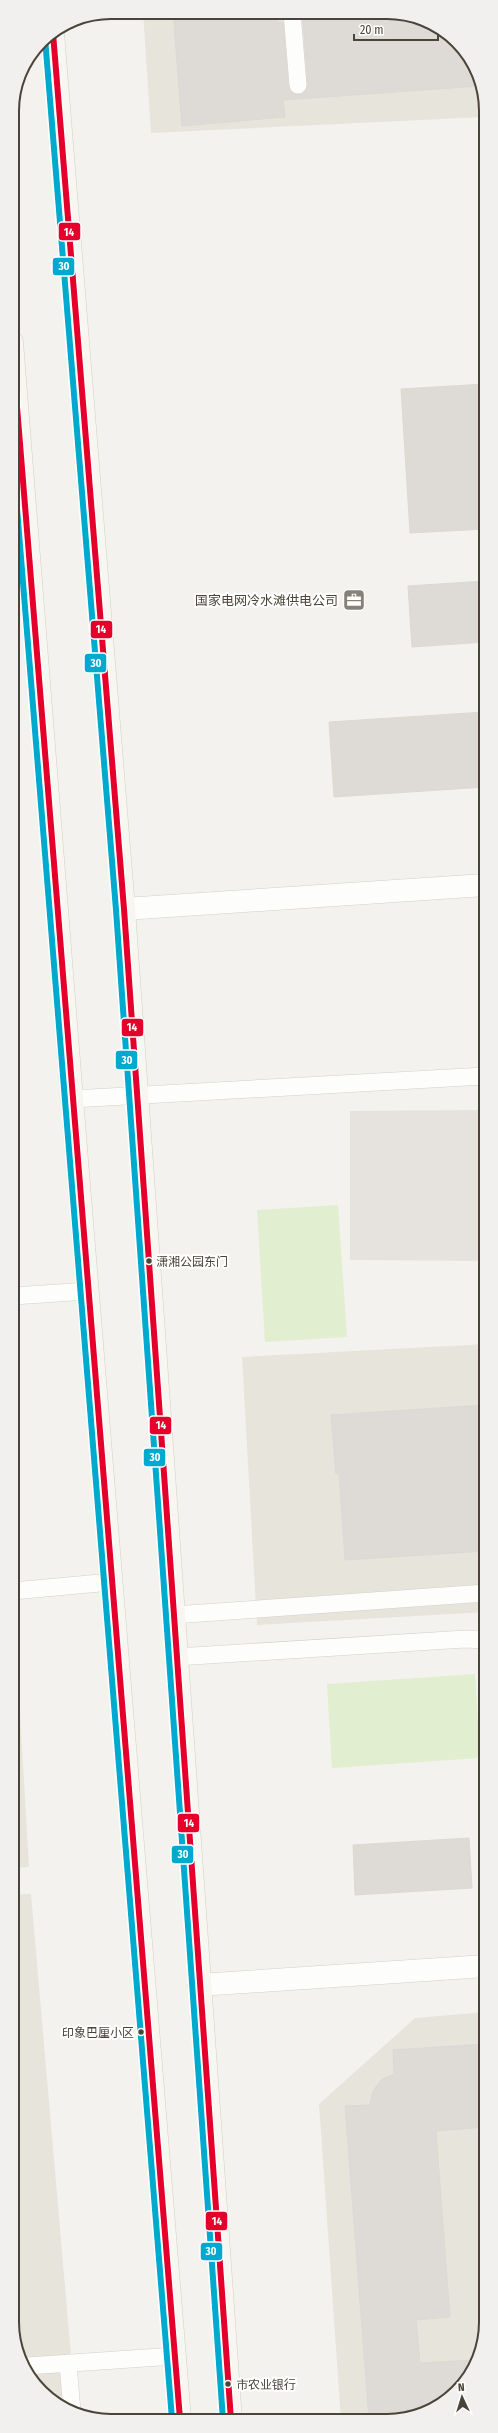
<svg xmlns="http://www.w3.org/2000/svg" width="498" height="2433" font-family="'Fira Sans Condensed','Noto Sans SC',sans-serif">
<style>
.residential{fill:#e7e4dc}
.green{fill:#e1eecf}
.parking{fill:#e6e3df}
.building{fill:#dedbd6;stroke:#dcd9d4}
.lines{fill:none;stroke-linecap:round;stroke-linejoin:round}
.service-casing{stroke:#d2d0cb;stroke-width:18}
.minor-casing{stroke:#d2d0cb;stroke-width:23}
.tertiary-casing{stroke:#d2d0cb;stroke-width:23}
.secondary-casing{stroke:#d3cfc5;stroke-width:23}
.service{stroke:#fdfdfc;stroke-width:17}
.minor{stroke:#fdfdfc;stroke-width:22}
.tertiary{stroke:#fdfdfc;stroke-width:22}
.secondary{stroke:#f7f6f1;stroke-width:22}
.bus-1-casing{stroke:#fff;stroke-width:9}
.bus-2-casing{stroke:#fff;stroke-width:9}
.bus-1{stroke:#e4002b;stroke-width:6}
.bus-2{stroke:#00a9ce;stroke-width:6}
.bus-dot{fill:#4b4439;stroke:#fff;stroke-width:1.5}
.labels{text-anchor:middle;stroke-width:4;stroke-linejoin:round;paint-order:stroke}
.bus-label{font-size:12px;fill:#4b4439;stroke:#fff;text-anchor:start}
.poi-label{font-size:13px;fill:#4b4439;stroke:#fff;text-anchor:end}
.rim{fill:none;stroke:#4b4439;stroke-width:2}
.line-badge{stroke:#fff;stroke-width:1.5}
.badge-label{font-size:11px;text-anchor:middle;font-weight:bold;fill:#fff}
</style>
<rect width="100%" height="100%" fill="#f4f2ee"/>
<path class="residential" d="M143 12 407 14 436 25 461 46 485 98V117L151 133Z
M486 1344V1612L257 1625 242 1357Z
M13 1594 29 1867 13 1868Z
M31 1894 76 2413 61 2408 37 2387 13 2335V1895Z
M486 2012V2328L478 2360 461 2387 431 2411 400 2420H341L319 2104 415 2018Z"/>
<path class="green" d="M338 1205 347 1337 265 1342 257 1210Z
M475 1674 480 1758 332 1768 327 1684Z"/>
<path class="parking" d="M485 1110 486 1261 350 1260V1111Z"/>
<path class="building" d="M173 12 276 13 277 22H283L288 86 290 91 298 95 304 93 308 85 303 20 407 14 436 25 461 46 479 86 283 100 285 117 182 126Z
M485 384V529L410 533 401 389Z
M485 581V642L412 647 408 586Z
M485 712V787L334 797 329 722Z
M486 1405V1551L345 1560 339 1474H336L331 1415Z
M469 1838 472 1888 355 1895 353 1845Z
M486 2044V2127L436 2131 450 2317 416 2320 420 2363 478 2360 461 2387 431 2411 400 2420H369L345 2106 370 2105 373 2091 381 2080 394 2074 393 2050Z"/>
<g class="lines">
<g class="service-casing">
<path id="service" d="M292 13 298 85
M72 1099 485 1076
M13 1296 88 1291
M13 1591 111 1582
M173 1615 486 1593
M176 1657 465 1639 486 1640
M68 2363 72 2412
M27 2366 175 2356"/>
</g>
<g class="minor-casing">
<path id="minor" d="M199 1985 486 1966"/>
</g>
<g class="tertiary-casing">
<path id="tertiary" d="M124 909 485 885"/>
</g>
<g class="secondary-casing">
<path id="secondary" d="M53 33 124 909 231 2420
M12 342 72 1099 180 2419"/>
</g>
<use href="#service" class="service"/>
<use href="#minor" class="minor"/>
<use href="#tertiary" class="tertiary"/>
<use href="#secondary" class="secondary"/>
<g class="bus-1-casing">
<path id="bus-1" d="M53 33 124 909 231 2420
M12 345 180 2419"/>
</g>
<g class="bus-2-casing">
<path id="bus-2" d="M45 38 116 910 223 2420
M12 447 172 2419"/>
</g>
<use href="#bus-1" class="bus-1"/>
<use href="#bus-2" class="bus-2"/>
</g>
<defs>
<g id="office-square" transform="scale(1.15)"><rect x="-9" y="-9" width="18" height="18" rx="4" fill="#868178" stroke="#fff"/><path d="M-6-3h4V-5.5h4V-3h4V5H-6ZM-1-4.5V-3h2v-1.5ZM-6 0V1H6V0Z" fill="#fff"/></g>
</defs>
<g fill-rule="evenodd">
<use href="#office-square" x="354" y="600"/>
</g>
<g class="bus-dot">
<circle cx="149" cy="1261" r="3.5"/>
<circle cx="141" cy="2032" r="3.5"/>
<circle cx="228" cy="2384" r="3.5"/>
</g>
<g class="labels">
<g class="bus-label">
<text x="156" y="1266">潇湘公园东门</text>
<text x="134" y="2037" text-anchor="end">印象巴厘小区</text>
<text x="236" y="2389">市农业银行</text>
</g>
<g class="poi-label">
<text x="338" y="605">国家电网冷水滩供电公司</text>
</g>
</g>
<path d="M0 0H498V2433H0ZM111 19H387A92 92 0 0 1 479 111V2322A92 92 0 0 1 387 2414H111A92 92 0 0 1 19 2322V111A92 92 0 0 1 111 19Z" fill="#f1f0ef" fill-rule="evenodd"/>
<path class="rim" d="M111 19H387A92 92 0 0 1 479 111V2322A92 92 0 0 1 387 2414H111A92 92 0 0 1 19 2322V111A92 92 0 0 1 111 19Z"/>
<g class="line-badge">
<rect x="58" y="222" width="23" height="19" rx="4" fill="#e4002b"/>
<rect x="52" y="257" width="23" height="19" rx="4" fill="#00a9ce"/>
<rect x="90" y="620" width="23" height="19" rx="4" fill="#e4002b"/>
<rect x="84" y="653" width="23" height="20" rx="4" fill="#00a9ce"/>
<rect x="121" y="1018" width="23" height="19" rx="4" fill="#e4002b"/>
<rect x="115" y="1050" width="23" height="20" rx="4" fill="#00a9ce"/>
<rect x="149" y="1416" width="23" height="19" rx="4" fill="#e4002b"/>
<rect x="143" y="1448" width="23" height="19" rx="4" fill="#00a9ce"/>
<rect x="177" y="1813" width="23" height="20" rx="4" fill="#e4002b"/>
<rect x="171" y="1845" width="23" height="19" rx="4" fill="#00a9ce"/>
<rect x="205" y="2211" width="23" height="20" rx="4" fill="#e4002b"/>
<rect x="200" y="2242" width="23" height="19" rx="4" fill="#00a9ce"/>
</g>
<g class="badge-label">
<text x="69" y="236">14</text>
<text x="64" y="270">30</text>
<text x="101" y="633">14</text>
<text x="96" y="667">30</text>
<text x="132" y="1031">14</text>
<text x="127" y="1064">30</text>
<text x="161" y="1429">14</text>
<text x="155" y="1461">30</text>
<text x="189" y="1827">14</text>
<text x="183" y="1858">30</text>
<text x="217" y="2225">14</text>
<text x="211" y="2255">30</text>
</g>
<g transform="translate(462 2397) rotate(356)" stroke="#ffffff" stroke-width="3" paint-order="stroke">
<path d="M0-3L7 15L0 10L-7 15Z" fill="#4b4439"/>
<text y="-6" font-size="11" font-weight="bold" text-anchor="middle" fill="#4b4439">N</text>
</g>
<path d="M354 34v6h84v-6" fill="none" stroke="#4b4439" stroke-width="2"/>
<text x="360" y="34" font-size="12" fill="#4b4439" stroke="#ffffff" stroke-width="3" paint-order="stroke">20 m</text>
</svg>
